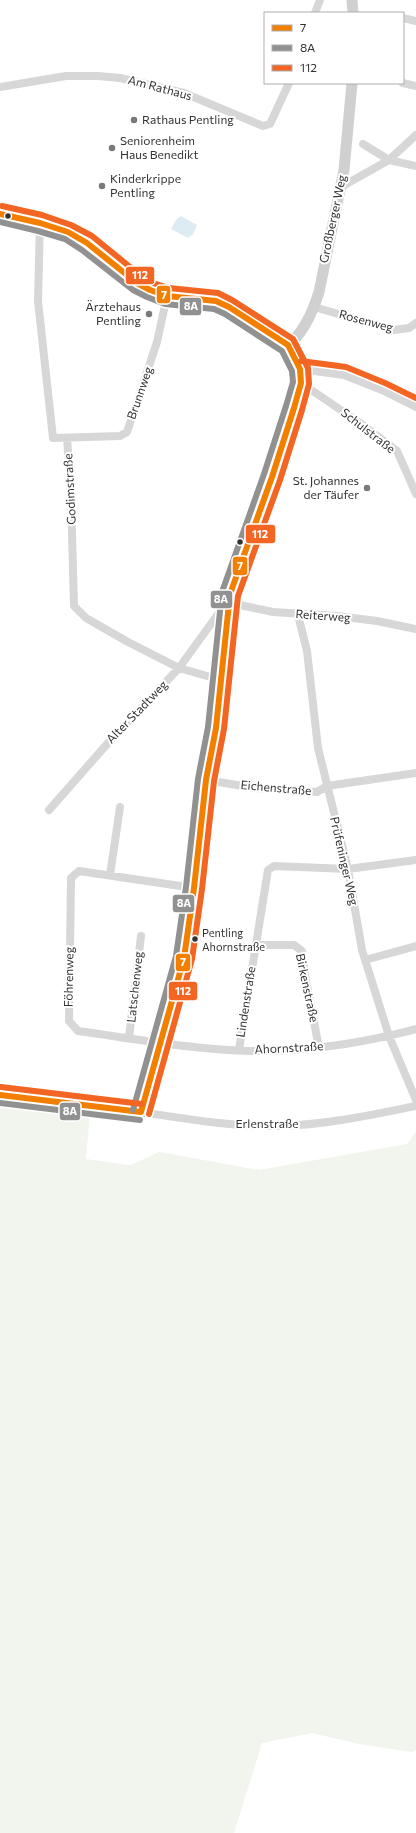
<svg xmlns="http://www.w3.org/2000/svg" width="416" height="1833" font-family="Commissioner,sans-serif">
<style>
.green{fill:#f1f5ed}
.water{fill:#ddebf3}
.lines{fill:none;stroke-linecap:round;stroke-linejoin:round}
.street{stroke:#d7d7d7;stroke-width:8}
.secondary{stroke:#d0d0d0;stroke-width:11}
.bus-1-casing{stroke:#fff;stroke-width:9}
.bus-2-casing{stroke:#fff;stroke-width:9}
.bus-3-casing{stroke:#fff;stroke-width:9}
.bus-1{stroke:#f27f00;stroke-width:6}
.bus-2{stroke:#919191;stroke-width:6}
.bus-3{stroke:#f26522;stroke-width:6}
.poi-dot{fill:#7a7a7a;stroke:#fff;stroke-width:1.5}
.bus-dot{fill:#333;stroke:#fff;stroke-width:1.5}
.labels{text-anchor:middle;stroke-width:4;stroke-linejoin:round;paint-order:stroke}
.bus-label{font-size:11px;fill:#333;stroke:#fff;text-anchor:start}
.street-label{font-size:12px;fill:#333;stroke:#fff}
.poi-label{font-size:12px;fill:#333;stroke:#fff;text-anchor:start}
.line-badge{stroke:#fff;stroke-width:1.5}
.badge-label{font-size:11px;text-anchor:middle;font-weight:bold;fill:#fff}
</style>
<rect width="100%" height="100%" fill="#fff"/>
<path class="green" d="M0 1102 90 1112 86 1159 128 1165H131L159 1152 259 1170 407 1144 416 1132V1750L412 1752 359 1744 312 1733 262 1743 234 1833H0Z"/>
<path class="water" d="M181 216 197 225 193 234 188 238 171 229 176 220Z"/>
<g class="lines">
<path class="street" d="M315 13 320 0
M403 18 416 21
M403 83 416 86
M0 87 66 76H98L120 78 184 93 263 126 270 124 289 83
M363 144 389 160 416 166
M341 187 389 160 416 135
M40 223 38 301 53 438 120 436 127 432 157 342 167 296
M314 307 394 330 409 328 416 323
M300 369 344 375 382 390 416 407
M301 383 360 423 397 451 416 494
M67 438 71 496 74 606 86 618 128 642 179 668 221 680
M230 603 273 612 337 616 377 621 416 629
M298 615 307 651 318 748 348 869 362 950 389 1036 416 1100
M206 780 255 788 317 792 327 786 416 773
M49 810 108 743 179 668 221 610
M110 875 120 807
M194 888 79 871 71 878 69 1021 78 1031C136 1039 195 1050 253 1051 309 1051 363 1043 416 1029
M256 945H294L302 951 305 975 319 1048
M365 960 416 946
M129 1038 141 936
M239 1050 268 870 274 866 348 869 416 860
M141 1112C187 1119 234 1127 280 1126 326 1125 371 1115 416 1106"/>
<path class="secondary" d="M352 0 353 13
M0 214C30 221 59 226 86 242 108 256 125 278 149 289 169 299 193 296 214 301 227 303 276 335 287 344 297 353 300 371 301 383L272 477 230 594 216 728 206 780 194 888 184 958 141 1112 0 1095
M288 345C304 333 313 311 319 292L344 170 352 83"/>
<g class="bus-1-casing">
<path id="bus-1" d="M0 214 40 223 68 232 87 243 137 283 150 290 167 296 216 301 229 307 288 345 300 369 301 383 294 408 272 477 230 594 216 728 206 780 194 888 184 958 141 1112
M0 1095 141 1112"/>
</g>
<g class="bus-2-casing">
<path id="bus-2" d="M0 222 38 231 65 239 82 250 133 290 147 297 165 304 214 309 225 314 282 351 292 371 293 382 286 406 264 474 222 592 208 727 198 779 186 887 176 956 133 1110
M0 1103 140 1120"/>
</g>
<g class="bus-3-casing">
<path id="bus-3" d="M2 206 42 215 71 225 92 236 141 276 153 283 169 288 218 293 232 300 293 339 308 368 309 384 302 410 280 480 238 596 224 729 214 781 202 889 192 959 149 1114
M301 361 346 367 385 383 416 398
M1 1087 142 1104"/>
</g>
<use href="#bus-1" class="bus-1"/>
<use href="#bus-2" class="bus-2"/>
<use href="#bus-3" class="bus-3"/>
</g>
<g class="poi-dot">
<circle cx="134" cy="120" r="4"/>
<circle cx="112" cy="148" r="4"/>
<circle cx="102" cy="186" r="4"/>
<circle cx="149" cy="314" r="4"/>
<circle cx="367" cy="488" r="4"/>
</g>
<g class="bus-dot">
<circle cx="8" cy="216" r="3.5"/>
<circle cx="240" cy="542" r="3.5"/>
<circle cx="195" cy="939" r="3.5"/>
</g>
<g class="labels">
<g class="bus-label">
<text x="202" y="937">Pentling<tspan x="202" dy="14">Ahornstraße</tspan></text>
</g>
<g class="street-label">
<text transform="translate(160 88) rotate(15)" y="4">Am Rathaus</text>
<text transform="translate(333 219) rotate(-78)" y="4">Großberger Weg</text>
<text transform="translate(366 321) rotate(15)" y="4">Rosenweg</text>
<text transform="translate(140 393) rotate(-71)" y="4">Brunnweg</text>
<text transform="translate(368 431) rotate(38)" y="4">Schulstraße</text>
<text transform="translate(70 489) rotate(-93)" y="4">Godimstraße</text>
<text transform="translate(323 616) rotate(4)" y="4">Reiterweg</text>
<text transform="translate(137 712) rotate(-46)" y="4">Alter Stadtweg</text>
<text transform="translate(276 788) rotate(5)" y="4">Eichenstraße</text>
<text transform="translate(344 861) rotate(77)" y="4">Prüfeninger Weg</text>
<text transform="translate(69 977) rotate(-89)" y="4">Föhrenweg</text>
<text transform="translate(135 987) rotate(-84)" y="4">Latschenweg</text>
<text transform="translate(307 988) rotate(78)" y="4">Birkenstraße</text>
<text transform="translate(246 1002) rotate(-81)" y="4">Lindenstraße</text>
<text transform="translate(289 1048) rotate(-3)" y="4">Ahornstraße</text>
<text x="267" y="1128">Erlenstraße</text>
</g>
<g class="poi-label">
<text x="142" y="124">Rathaus Pentling</text>
<text x="120" y="145">Seniorenheim<tspan x="120" dy="14">Haus Benedikt</tspan></text>
<text x="110" y="183">Kinderkrippe<tspan x="110" dy="14">Pentling</tspan></text>
<text x="141" y="311" text-anchor="end">Ärztehaus<tspan x="141" dy="14">Pentling</tspan></text>
<text x="359" y="485" text-anchor="end">St. Johannes<tspan x="359" dy="14">der Täufer</tspan></text>
</g>
</g>
<g class="line-badge">
<rect x="125" y="266" width="30" height="19" rx="4" fill="#f26522"/>
<rect x="156" y="285" width="15" height="19" rx="4" fill="#f27f00"/>
<rect x="179" y="297" width="23" height="19" rx="4" fill="#919191"/>
<rect x="245" y="524" width="31" height="20" rx="4" fill="#f26522"/>
<rect x="232" y="556" width="16" height="20" rx="4" fill="#f27f00"/>
<rect x="210" y="590" width="23" height="19" rx="4" fill="#919191"/>
<rect x="172" y="894" width="23" height="19" rx="4" fill="#919191"/>
<rect x="175" y="953" width="16" height="19" rx="4" fill="#f27f00"/>
<rect x="168" y="981" width="30" height="20" rx="4" fill="#f26522"/>
<rect x="59" y="1102" width="22" height="19" rx="4" fill="#919191"/>
</g>
<g class="badge-label">
<text x="140" y="279">112</text>
<text x="164" y="299">7</text>
<text x="191" y="310">8A</text>
<text x="260" y="538">112</text>
<text x="240" y="570">7</text>
<text x="221" y="603">8A</text>
<text x="184" y="907">8A</text>
<text x="183" y="966">7</text>
<text x="183" y="995">112</text>
<text x="70" y="1115">8A</text>
</g>
<rect x="264" y="12" width="140" height="72" fill="#ffffff" stroke="#adadad"/>
<rect x="272" y="25" width="20" height="6" fill="#f27f00" stroke="#adadad"/>
<text x="300" y="32" font-size="12" fill="#333333">7</text>
<rect x="272" y="45" width="20" height="6" fill="#919191" stroke="#adadad"/>
<text x="300" y="52" font-size="12" fill="#333333">8A</text>
<rect x="272" y="65" width="20" height="6" fill="#f26522" stroke="#adadad"/>
<text x="300" y="72" font-size="12" fill="#333333">112</text>
</svg>
